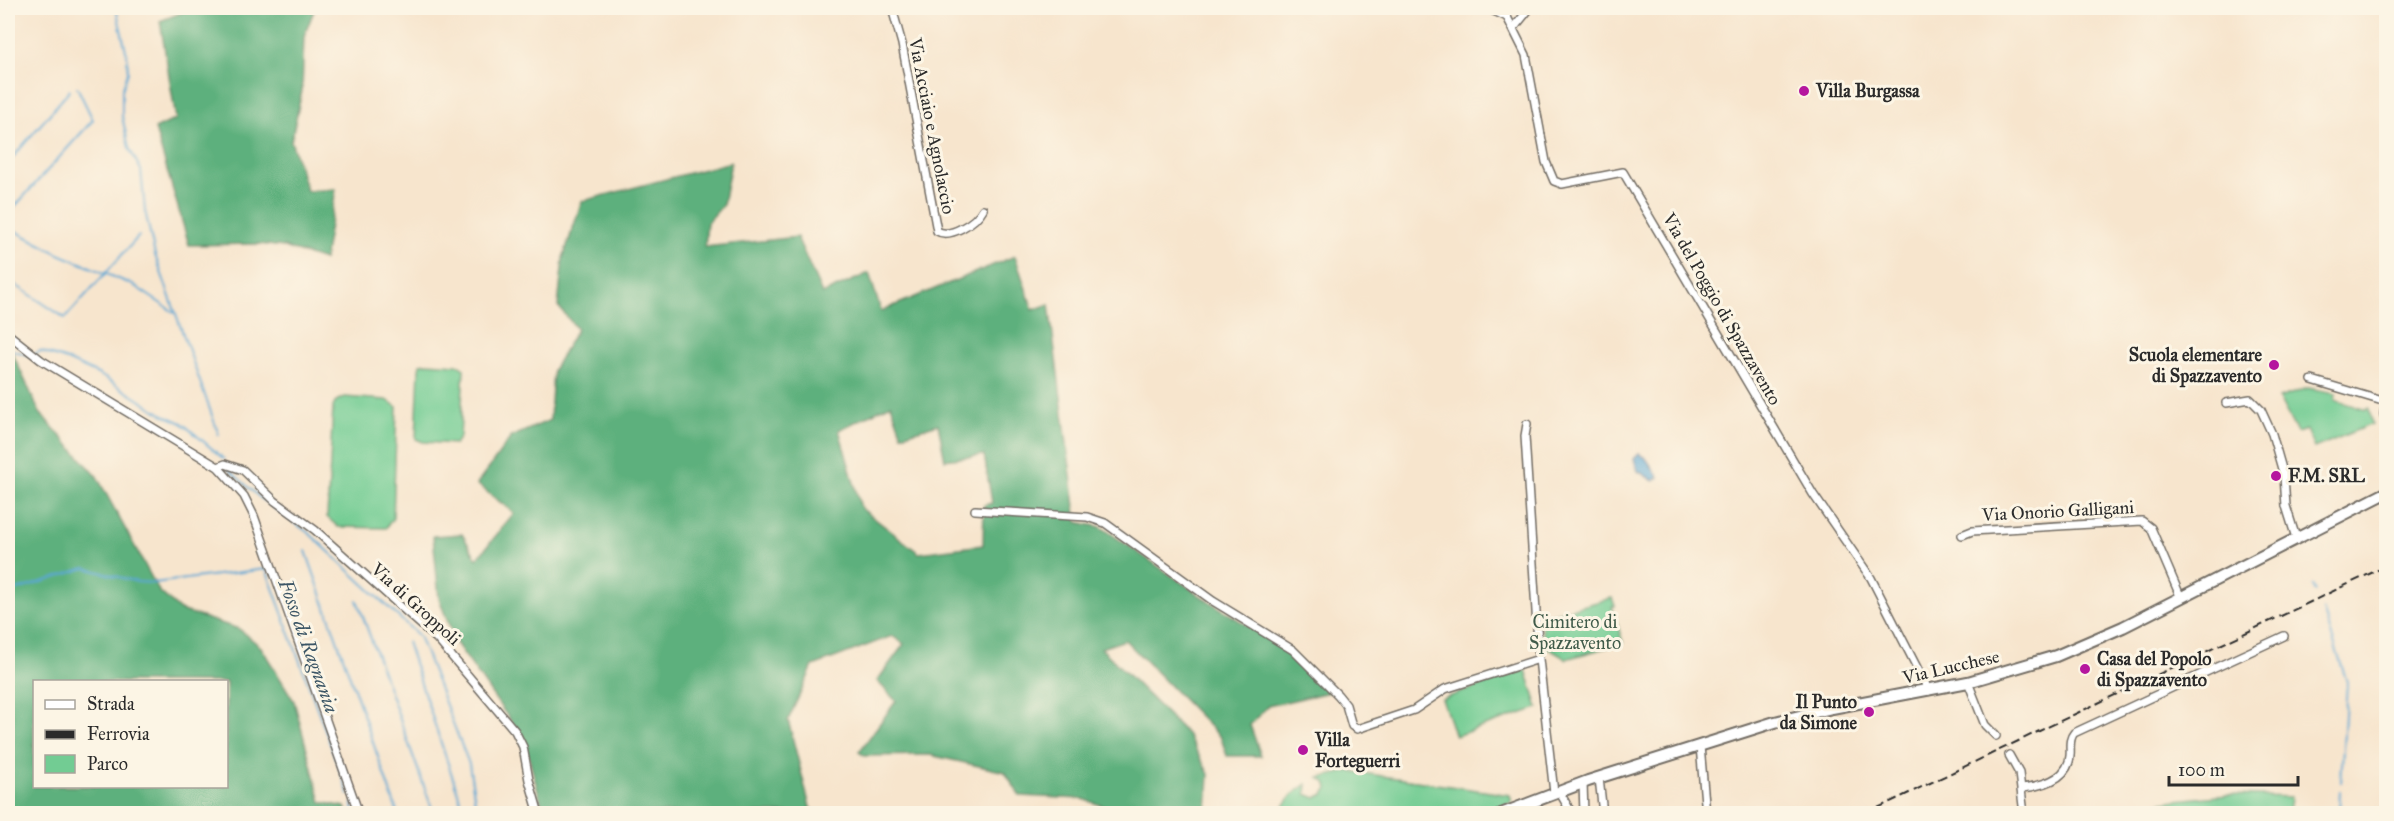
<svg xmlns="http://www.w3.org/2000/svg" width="2394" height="821" font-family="'IM FELL Great Primer',serif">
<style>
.green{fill:#72cc93;stroke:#4e7c5f;stroke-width:1.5}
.forest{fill:#5db07d;stroke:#446e54;stroke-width:1.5;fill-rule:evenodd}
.water{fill:#5ca7d4;stroke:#446980;stroke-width:1.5}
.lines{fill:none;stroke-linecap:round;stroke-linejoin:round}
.stream{stroke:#5ca7d4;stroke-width:2}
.street-casing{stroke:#726c64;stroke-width:10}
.secondary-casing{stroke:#726c64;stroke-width:14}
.street{stroke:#fff;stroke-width:7}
.secondary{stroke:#fff;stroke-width:10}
.rail{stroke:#2b2b2b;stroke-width:2;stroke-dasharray:9 4.5;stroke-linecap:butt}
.poi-dot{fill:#b5179e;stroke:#fcf5e5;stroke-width:2}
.labels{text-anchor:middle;stroke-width:6;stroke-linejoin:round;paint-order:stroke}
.poi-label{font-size:18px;font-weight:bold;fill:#2b2b2b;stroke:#fcf5e5;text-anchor:start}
.street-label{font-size:18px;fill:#2b2b2b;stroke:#fcf5e5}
.park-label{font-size:18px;fill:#405b4a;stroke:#fcf5e5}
.water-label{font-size:20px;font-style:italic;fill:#3c5666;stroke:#fcf5e5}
</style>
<rect width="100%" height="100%" fill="#fcf5e5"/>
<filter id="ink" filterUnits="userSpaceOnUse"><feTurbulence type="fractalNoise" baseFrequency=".0167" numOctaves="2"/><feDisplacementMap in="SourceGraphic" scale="12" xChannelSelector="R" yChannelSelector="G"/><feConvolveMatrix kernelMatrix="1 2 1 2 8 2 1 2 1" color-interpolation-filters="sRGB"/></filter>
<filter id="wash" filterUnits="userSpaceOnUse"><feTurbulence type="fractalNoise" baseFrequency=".008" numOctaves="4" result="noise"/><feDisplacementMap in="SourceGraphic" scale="24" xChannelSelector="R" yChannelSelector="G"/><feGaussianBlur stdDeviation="1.35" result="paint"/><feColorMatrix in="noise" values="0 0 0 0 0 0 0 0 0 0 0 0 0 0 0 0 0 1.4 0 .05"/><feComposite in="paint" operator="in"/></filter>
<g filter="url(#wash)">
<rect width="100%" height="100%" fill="#f7e5cd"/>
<path class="green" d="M426 363 458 365 464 369 460 437 455 444 423 442 416 439 419 369 420 364Z
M2308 388 2336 393 2335 400 2366 410 2369 408 2372 424 2314 448 2306 430 2297 433 2279 398Z
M344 397 387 400 397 407 393 518 386 528 338 527 327 517 333 407 336 401Z
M1612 598 1615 606 1612 607 1623 643 1566 659 1543 645 1541 617Z
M1526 670 1538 708 1455 736 1442 699Z
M1349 771 1510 795 1512 802 1483 813H1279L1292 795 1307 784 1306 794 1316 798 1324 794 1328 788 1326 782 1319 778Z
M2228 795 2291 797 2289 813H2096L2176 800Z"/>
<path class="forest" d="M193 8H315L304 36 302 91 291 141 307 191 336 189 324 260 284 247 259 244 189 245 155 129 176 119 160 21Z
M731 162 723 205 707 223 705 247 797 237 822 294 869 273 881 311 1015 256 1033 310 1049 304 1077 522 1101 527 1201 596 1281 647 1329 692 1268 706 1250 725 1261 756H1227L1221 738 1125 640 1101 648 1187 734 1209 774 1207 811 1190 814 1124 813 1083 799 1020 796 1005 772 930 755 865 756 859 752 896 701 877 681 904 644 892 636 813 666 788 720 810 807 816 813H544L524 740 456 643 439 599 433 536 462 534 477 559 514 513 477 484 511 437 550 420 553 370 577 329 558 306 563 258 582 201ZM891 404 902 435 938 424 945 460 984 455 992 503 984 505 983 545 919 553 861 508 839 430Z
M8 348 11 350 40 413 96 475 159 591 180 610 239 629 261 647 294 701 321 802 345 807 347 813H8ZM34 682H226V786H34Z"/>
<path class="water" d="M1639 454 1645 457 1659 477 1654 481 1638 471 1634 459Z"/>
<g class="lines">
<path class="stream" d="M116 8 127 55 128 72 122 90V116L129 148 141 170 145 211 155 255 219 435
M8 163 70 90
M8 214 93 120 77 87
M8 227 59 254 133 285 175 313
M8 280 65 318 139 236
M8 349 32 356 40 351 67 360 100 375 162 414 182 423 224 459
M228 469 258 496 310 534 419 636 469 764 477 814
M306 551 398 814
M2313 585 2316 592
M8 593 85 568 138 582 154 583 266 569 349 795
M357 600 434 814
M2323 610 2347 682 2341 782
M407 642 465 814
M352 803 355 814
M2339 814 2340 791"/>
</g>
</g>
<g filter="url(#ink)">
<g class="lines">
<g class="street-casing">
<path id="street" d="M892 8 902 44 937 231C950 239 976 222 983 209
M1487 8 1507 17 1526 55 1546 162 1554 181 1562 184 1623 172 1813 494 1871 578 1929 691
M1513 29 1530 8
M8 334 41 360 218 467 244 496 254 516 359 814
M2312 380 2386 402
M2386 402 2384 414 2386 423
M2226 403 2250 399 2261 410 2272 434 2284 476 2286 506 2296 538
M1527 424 1525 436 1539 659 1554 793
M218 467 225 464 243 470 275 501 315 530 437 639 515 731 523 747 529 780 539 814
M975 510 1087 517 1105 523 1213 601 1293 650 1338 695 1346 705 1352 726 1357 729 1414 710 1445 689 1539 659
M1962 535 1972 531 2142 521 2151 528 2181 598
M1968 682 1985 725 1996 736
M1700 746 1706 814
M2009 755 2019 773 2024 814
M1599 778 1603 814
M1583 783 1584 814
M2022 788C2041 786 2068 780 2070 756 2071 748 2068 740 2074 733L2284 636
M1559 791 1572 814"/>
</g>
<g class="secondary-casing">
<path id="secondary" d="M1501 814 1588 781 1775 722 1832 708 1968 682 2056 656 2123 627 2386 493"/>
</g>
<use href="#street" class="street"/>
<use href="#secondary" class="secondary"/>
<path class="rail" d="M1865 814 2386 566"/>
</g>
</g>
<g class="poi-dot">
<circle cx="1804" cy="91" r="6"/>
<circle cx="2274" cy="365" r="6"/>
<circle cx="2276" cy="476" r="6"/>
<circle cx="2085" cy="669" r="6"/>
<circle cx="1869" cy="712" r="6"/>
<circle cx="1303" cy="750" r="6"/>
</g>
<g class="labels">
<g class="poi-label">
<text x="1816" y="97">Villa Burgassa</text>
<text x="2262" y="361" text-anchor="end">Scuola elementare<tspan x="2262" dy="21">di Spazzavento</tspan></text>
<text x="2288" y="482">F.M. SRL</text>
<text x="2097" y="665">Casa del Popolo<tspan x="2097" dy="21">di Spazzavento</tspan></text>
<text x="1857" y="708" text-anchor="end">Il Punto<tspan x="1857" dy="21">da Simone</tspan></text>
<text x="1315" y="746">Villa<tspan x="1315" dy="21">Forteguerri</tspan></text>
</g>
<g class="street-label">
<text transform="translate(932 126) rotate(79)" y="6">Via Acciaio e Agnolaccio</text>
<text transform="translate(1722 309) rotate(60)" y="6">Via del Poggio di Spazzavento</text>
<text transform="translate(2058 511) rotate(-3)" y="6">Via Onorio Galligani</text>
<text transform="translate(416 604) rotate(42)" y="6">Via di Groppoli</text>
<text transform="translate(1951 667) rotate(-13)" y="6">Via Lucchese</text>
</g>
<g class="park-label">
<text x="1575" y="628">Cimitero di<tspan x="1575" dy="21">Spazzavento</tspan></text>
</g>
<g class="water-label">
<text transform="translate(309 646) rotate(70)" y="7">Fosso di Ragnania</text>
</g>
</g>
<rect width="2394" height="821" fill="none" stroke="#fcf5e5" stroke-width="30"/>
<rect x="33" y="680" width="195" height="108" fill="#fcf5e5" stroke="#a8a49b" stroke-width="1.5"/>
<rect x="45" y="700" width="30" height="9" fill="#ffffff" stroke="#a8a49b" stroke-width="1.5"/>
<text x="87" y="710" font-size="18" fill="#2b2b2b">Strada</text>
<rect x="45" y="730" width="30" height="9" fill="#2b2b2b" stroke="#a8a49b" stroke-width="1.5"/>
<text x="87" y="740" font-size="18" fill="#2b2b2b">Ferrovia</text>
<rect x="45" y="755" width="30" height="18" fill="#72cc93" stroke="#a8a49b" stroke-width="1.5"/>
<text x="87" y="770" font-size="18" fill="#2b2b2b">Parco</text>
<path d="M2169 776v9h129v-9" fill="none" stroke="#2b2b2b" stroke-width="3"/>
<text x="2178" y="776" font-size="18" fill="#2b2b2b" stroke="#fcf5e5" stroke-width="4.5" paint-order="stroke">100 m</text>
</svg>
